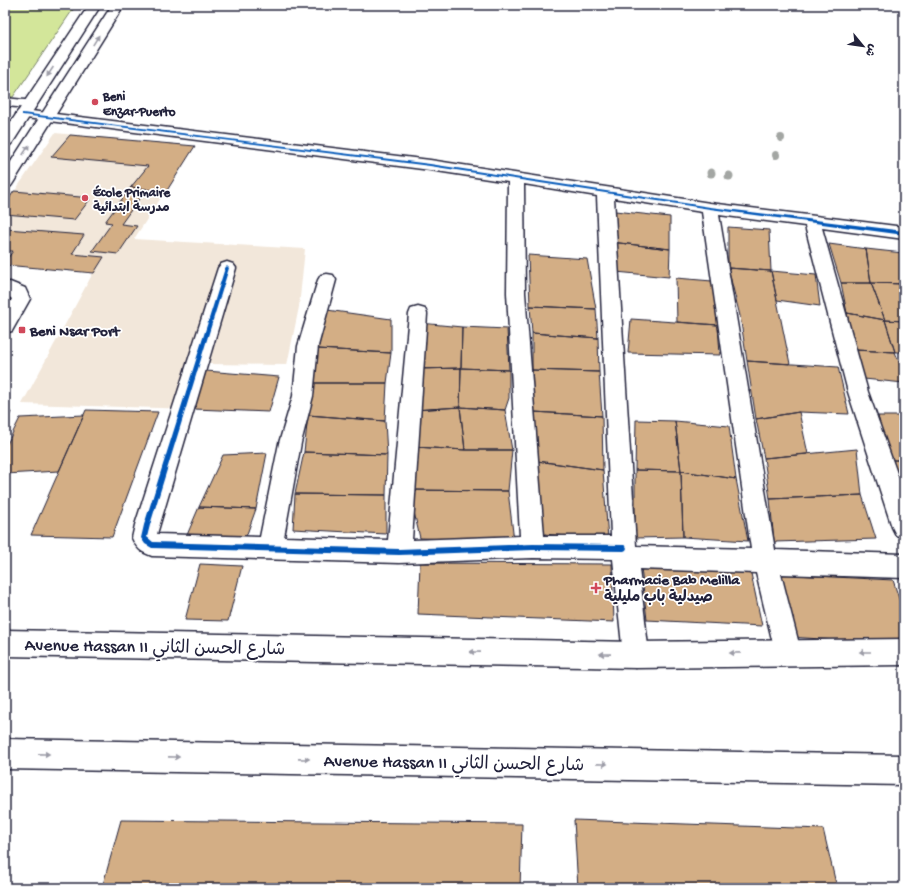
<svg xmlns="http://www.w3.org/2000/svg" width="909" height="893" font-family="'Gochi Hand','Playpen Sans Arabic',sans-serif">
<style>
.built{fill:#f2e7da}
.green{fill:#d3e69a;stroke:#7a846a}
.building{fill:#d3ae85;stroke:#22223b}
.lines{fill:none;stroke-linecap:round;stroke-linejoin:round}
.minor-casing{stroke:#22223b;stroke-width:3}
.major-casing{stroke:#22223b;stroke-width:3}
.highway-casing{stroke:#22223b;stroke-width:3}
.minor{fill:#fff;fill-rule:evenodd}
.major{fill:#fff;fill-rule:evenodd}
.highway{fill:#fff;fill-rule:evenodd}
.cycleway-casing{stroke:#fff;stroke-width:2}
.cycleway{fill:#0057b8;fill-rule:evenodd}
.tree{fill:#a3a6a3}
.oneway{fill:#9c9ca7}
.poi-dot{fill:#d1495b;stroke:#fff;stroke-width:1.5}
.labels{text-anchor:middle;stroke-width:3.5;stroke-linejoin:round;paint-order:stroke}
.far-poi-label{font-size:13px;font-weight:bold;fill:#22223b;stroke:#fff;text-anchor:start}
.poi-label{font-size:15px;font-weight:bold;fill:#22223b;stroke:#fff;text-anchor:start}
.near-street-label{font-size:18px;fill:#22223b;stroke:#fff}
</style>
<rect width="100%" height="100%" fill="#fff"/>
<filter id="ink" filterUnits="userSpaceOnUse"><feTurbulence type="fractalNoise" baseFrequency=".025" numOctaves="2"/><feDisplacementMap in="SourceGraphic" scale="8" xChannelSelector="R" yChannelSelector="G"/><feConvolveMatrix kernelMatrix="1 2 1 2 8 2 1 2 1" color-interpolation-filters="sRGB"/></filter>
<g filter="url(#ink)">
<path class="built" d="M55 133 195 146 134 239 305 249 299 307 287 365 208 364 194 409 22 404 93 273 5 265V219L8 215 5 214V205Z"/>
<path class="green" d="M5 5H76L13 97 5 96Z"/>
<path class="building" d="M70 135 195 146 166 192 131 187 148 166 51 157Z
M131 187 146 189 121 224 137 226 118 254 92 251 112 223 105 222Z
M14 191 91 198 74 220 5 214V205Z
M615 211 670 217V249L611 242Z
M728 227 769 230 771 271 728 268Z
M6 229 84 235 72 254 104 257 94 273 5 265V262L13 251H5Z
M611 242 670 249 669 277 616 272Z
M829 244 866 249 871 283H841Z
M866 249 903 253 904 284 871 283Z
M528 255 587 259 596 309 530 306Z
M728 268 771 271 790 364 747 361 740 316Z
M771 271 816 275 820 306 777 300Z
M676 278 712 281 718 325 677 322Z
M841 283H871L885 320 847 313Z
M871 283 904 284V321L885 320Z
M530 306 596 309 598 338 532 333Z
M327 310 391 319V353L318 349Z
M847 313 885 320 895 352 855 350Z
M631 319 718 325 720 355 628 353Z
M885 320 904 321V352H895Z
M420 323 462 327 461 368 417 369Z
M462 327 507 329 509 370 461 368Z
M532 333 598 338 599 372 532 370Z
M318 349 391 353 387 383H313Z
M855 350 895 352 904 374V383L864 379Z
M747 361 838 367 849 414 799 412 756 419Z
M461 368 509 370V398L505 410 460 407Z
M461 368 460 407 414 410 417 369Z
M532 370 599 372 602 416 534 412Z
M206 371 279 377 269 412 194 409Z
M313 383H387L385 421 308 415Z
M460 407 505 410 512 450H465Z
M460 407 465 450 415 447 414 410Z
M86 410 158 412 112 537 31 535Z
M5 412H11L5 425Z
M534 412 602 416 603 470 537 461Z
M799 412 808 454 764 458 756 419Z
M84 415 59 471 5 474V448L20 418Z
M308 415 385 421 387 455 304 452Z
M878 416H904V460H888Z
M636 420 675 421 681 471 635 470Z
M675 421 729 426 736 479 681 471Z
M415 447 465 450H512L508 491 409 490Z
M857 449 862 495 770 499 764 458Z
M304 452 387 455 386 495 295 494Z
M267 453 256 509 199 507 223 455Z
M888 460H904V511Z
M537 461 603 470 608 539 543 534Z
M635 470 681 471 683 537 635 538Z
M681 471 736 479 748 541 683 537Z
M409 490 508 491 514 541 420 538Z
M295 494 386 495V534L293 529Z
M862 495 876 539 774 542 770 499Z
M199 507 256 509 243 545 184 542Z
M640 559 749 564 762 626 647 620Z
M420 563 612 564 614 622 418 614Z
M200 564 242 566 228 621 185 620Z
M775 574 893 580 904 614V644L789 637Z
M121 820 522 824 520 888H102Z
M574 820 823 829 837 888H578Z"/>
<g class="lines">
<g class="minor-casing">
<path id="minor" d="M5 98 34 101 36 104 34 107 29 108 5 106Z
M23 110 430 160 710 203 904 227V239L822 228 868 392 904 493V538L896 535 892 527 848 392 805 226 719 215 775 550 904 554V578L781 574 801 652 797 661 788 665 779 661 775 652 756 573 639 569 649 655 645 664 636 668 627 664 623 655 613 559 533 558 399 563 152 556C141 552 137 549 132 538L135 525 218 268 221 264 227 262 233 264 236 268 157 534 260 537 279 443 293 396 298 346 318 280 321 275 327 274 333 275 336 280 318 346 313 396 301 443 284 537 388 540 409 314 411 309 418 307 425 309 427 314 412 540 520 536 507 293 508 182 430 170 18 117 16 114 18 111ZM524 184 597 196 611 536H544L525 293ZM614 198 702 212 751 549 636 546Z
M10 282 25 288 30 299 12 331 5 333V310L12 299 8 296 5 297V283Z"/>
</g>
<g class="major-casing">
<path id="major" d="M5 630 636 642 904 639V665L636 668 5 656Z
M5 739 904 755V785L5 769Z"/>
</g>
<g class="highway-casing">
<path id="highway" d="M89 5H101L13 142 10 145 5 147V131Z
M112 5H124L13 183 11 186 5 188V171Z"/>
</g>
<use href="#minor" class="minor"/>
<use href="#major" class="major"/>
<use href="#highway" class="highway"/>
<g class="cycleway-casing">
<path id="cycleway" d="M22 113 430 164 710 207 904 231V235L710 209 430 166 23 115H22Z
M227 266 229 268 150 525 147 537 153 542 399 549 533 544 624 545 626 546 627 548 626 550 624 551 533 550 399 555 152 548 145 544 141 538 144 525 225 268Z"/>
</g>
<use href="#cycleway" class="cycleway"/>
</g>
<g class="tree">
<circle cx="781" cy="138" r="4"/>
<circle cx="776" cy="155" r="4"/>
<circle cx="711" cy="173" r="4.5"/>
<circle cx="729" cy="176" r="4.5"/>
</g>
<defs><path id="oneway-solid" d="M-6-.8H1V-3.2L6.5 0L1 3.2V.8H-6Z"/></defs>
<g class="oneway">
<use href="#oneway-solid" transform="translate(96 40) rotate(-58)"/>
<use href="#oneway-solid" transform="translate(50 72) rotate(124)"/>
<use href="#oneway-solid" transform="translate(26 150) rotate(-57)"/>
<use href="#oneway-solid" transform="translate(475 652) rotate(-179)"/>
<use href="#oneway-solid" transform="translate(865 652) rotate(180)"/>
<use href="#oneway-solid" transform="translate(735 653) rotate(179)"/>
<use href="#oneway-solid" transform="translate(605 654) rotate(-179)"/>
<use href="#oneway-solid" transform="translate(44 754) rotate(1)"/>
<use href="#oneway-solid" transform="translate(174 757) rotate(1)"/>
<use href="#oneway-solid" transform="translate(304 759) rotate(1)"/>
<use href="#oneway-solid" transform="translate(602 764) rotate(1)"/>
</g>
</g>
<g class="poi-dot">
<circle cx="95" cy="102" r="4"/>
<circle cx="85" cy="198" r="4"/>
<rect x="18" y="326" width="8" height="8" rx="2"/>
<path d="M594 582h4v4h4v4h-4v4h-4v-4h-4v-4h4z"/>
</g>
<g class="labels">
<g class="far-poi-label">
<text x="103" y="100">Beni<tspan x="103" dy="15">Enzar-Puerto</tspan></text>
<text x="93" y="196">École Primaire<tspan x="93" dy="15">مدرسة ابتدائية</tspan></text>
</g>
<g class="poi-label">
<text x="30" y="335">Beni Nsar Port</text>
<text x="604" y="584">Pharmacie Bab Melilla<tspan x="604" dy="17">صيدلية باب مليلية</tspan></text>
</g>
<g class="near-street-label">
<text transform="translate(155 646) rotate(1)" y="6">Avenue Hassan II شارع الحسن الثاني</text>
<text transform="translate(454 762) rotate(1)" y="6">Avenue Hassan II شارع الحسن الثاني</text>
</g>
</g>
<rect width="909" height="893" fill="none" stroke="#fff" stroke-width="20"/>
<rect x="10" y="10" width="889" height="873" fill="none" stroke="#22223b" stroke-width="1.5" filter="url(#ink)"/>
<g transform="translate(863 46) rotate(119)" stroke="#ffffff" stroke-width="3" paint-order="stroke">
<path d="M0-3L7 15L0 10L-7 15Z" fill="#22223b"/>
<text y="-6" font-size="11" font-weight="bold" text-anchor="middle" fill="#22223b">ش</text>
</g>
</svg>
